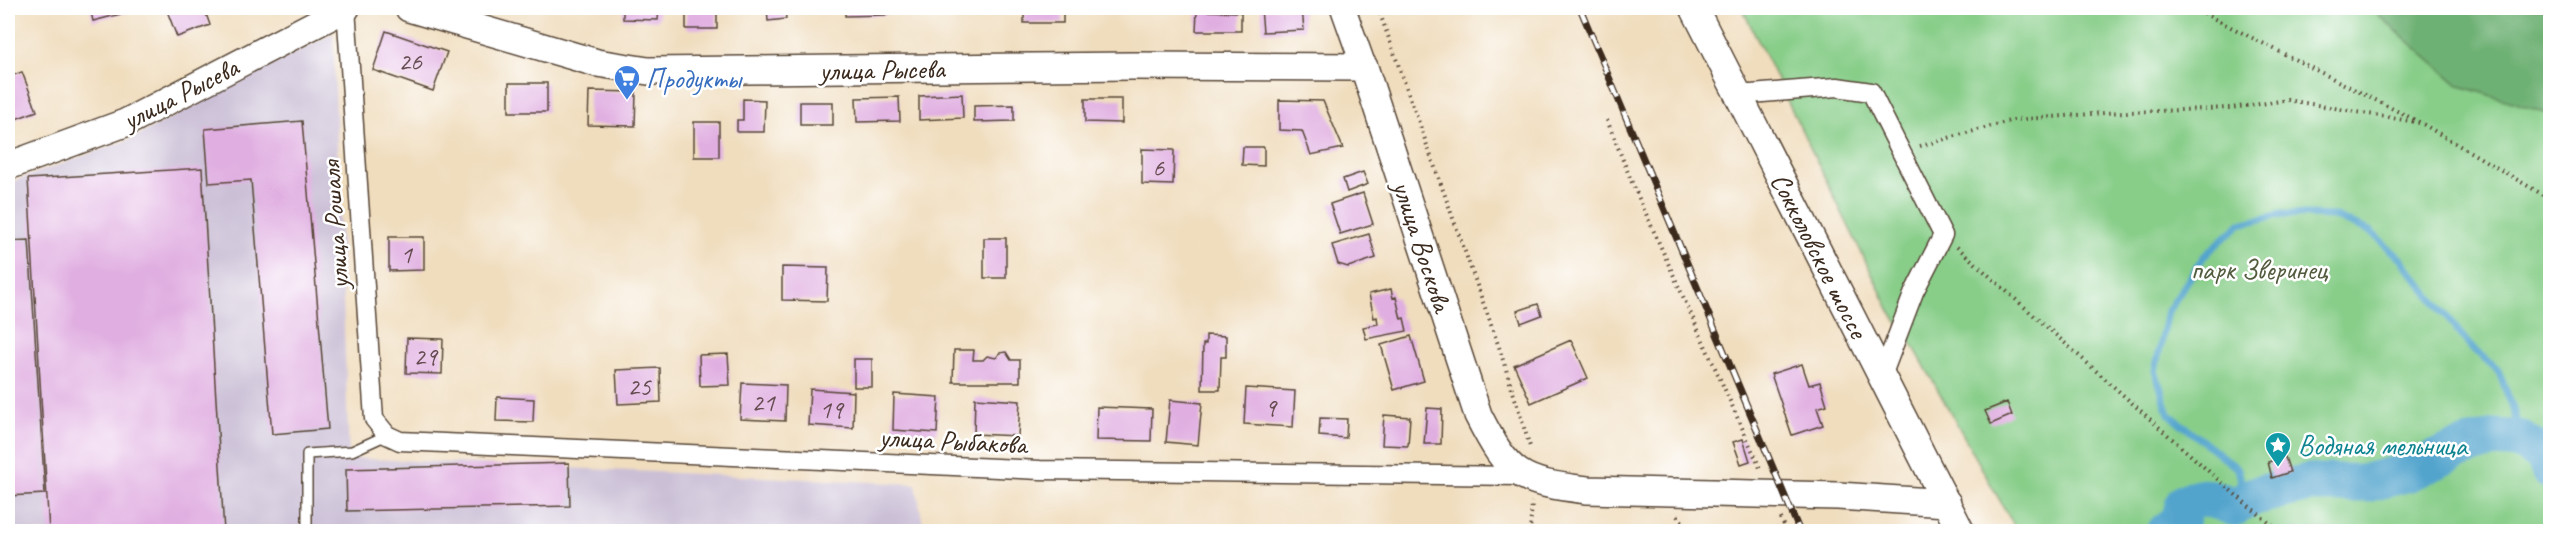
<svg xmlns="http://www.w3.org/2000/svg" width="2558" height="539" font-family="Caveat,sans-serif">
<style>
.industrial{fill:#cbbfd6}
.green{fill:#88ce89;stroke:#627c54;stroke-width:1.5}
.forest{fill:#6eb175;stroke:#546e4a;stroke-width:1.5}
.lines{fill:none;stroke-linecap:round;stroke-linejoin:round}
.stream{stroke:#52a4cd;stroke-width:7}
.river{stroke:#52a4cd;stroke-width:39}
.building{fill:#e0aee1}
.service-casing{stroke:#564536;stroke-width:12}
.minor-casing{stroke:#564536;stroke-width:21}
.tertiary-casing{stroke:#564536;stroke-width:27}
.secondary-casing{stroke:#564536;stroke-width:30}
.path{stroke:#564536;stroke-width:4;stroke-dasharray:1.5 4.5;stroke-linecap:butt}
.service{stroke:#fff;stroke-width:9}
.minor{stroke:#fff;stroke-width:18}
.tertiary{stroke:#fff;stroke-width:24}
.secondary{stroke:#fff;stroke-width:27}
.rail-casing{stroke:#3b2a1e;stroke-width:7}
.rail{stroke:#fff;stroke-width:4.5;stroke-dasharray:14;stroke-linecap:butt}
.labels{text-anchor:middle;stroke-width:5;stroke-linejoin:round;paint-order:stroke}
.number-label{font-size:26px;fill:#644b4f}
.street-label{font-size:28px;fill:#3b2a1e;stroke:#fff}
.shop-label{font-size:28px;fill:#366cbe;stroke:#fff;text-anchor:start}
.park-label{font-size:28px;fill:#525b3e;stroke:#fff}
.culture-label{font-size:28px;fill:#0d838f;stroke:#fff;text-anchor:start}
</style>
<rect width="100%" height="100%" fill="#fff"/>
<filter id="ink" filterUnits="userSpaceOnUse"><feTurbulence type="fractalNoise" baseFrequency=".0167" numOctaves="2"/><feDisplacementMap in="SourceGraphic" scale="12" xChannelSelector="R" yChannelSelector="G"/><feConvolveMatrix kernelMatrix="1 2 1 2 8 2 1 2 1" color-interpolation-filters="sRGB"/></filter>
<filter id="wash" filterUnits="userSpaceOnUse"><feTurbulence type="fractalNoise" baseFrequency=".008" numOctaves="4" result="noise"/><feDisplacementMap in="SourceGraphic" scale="24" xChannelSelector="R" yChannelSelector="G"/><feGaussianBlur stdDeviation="1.35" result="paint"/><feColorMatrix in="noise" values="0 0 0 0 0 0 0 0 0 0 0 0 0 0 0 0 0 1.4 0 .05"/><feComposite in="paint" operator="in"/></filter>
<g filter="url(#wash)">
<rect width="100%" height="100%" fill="#f0ddbe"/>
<path class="industrial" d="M333 33 349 458 916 484 924 531 8 532V183L131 139Z"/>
<path class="green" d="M1742 8H2550V531H2017L1911 342 1891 313Z"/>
<path class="forest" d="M2370 8H2550V114L2460 86Z"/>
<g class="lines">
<path class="stream" d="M2254 496 2241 480 2238 469 2169 414 2155 371 2168 311 2204 256 2240 224 2282 214 2333 216 2370 231 2400 258 2470 346 2498 370 2512 406 2522 440"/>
<path class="river" d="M2166 532 2180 521 2185 503C2202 494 2216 499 2234 507L2254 496 2308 483H2366L2409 472 2454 451 2494 438 2522 440 2546 458 2550 470"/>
</g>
<g id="blocks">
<path class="building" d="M90 8H144L93 21Z
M166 8H204L210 25 177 37Z
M623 8H659L658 20 623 19Z
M686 8H717V29H686Z
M767 8H785L786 19 768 21Z
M845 8H887V15L845 16Z
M1024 8H1063V23H1024Z
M1261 8H1302L1304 30 1263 32Z
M1197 11 1241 12V31H1196Z
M386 31 447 52 433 91 373 70Z
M22 72 37 111 8 122V77Z
M509 83H547V112H509Z
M589 91 636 92 635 126 588 125Z
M962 94 963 118 919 120V96Z
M899 97 900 121 857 122 856 98Z
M743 99 765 100 764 132H737V120H743Z
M1085 99H1122V123L1085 122Z
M1279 100 1323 101 1343 148 1311 155 1302 131 1279 130Z
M800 102H833V125H800Z
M1014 105V121L974 122V106Z
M302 121 328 429 272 434 251 180 209 183 205 129Z
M694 122H719V157H694Z
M1243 147H1264V166L1242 165Z
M1142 149 1174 150 1173 185 1142 184Z
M202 168 224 532H49L28 179Z
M1363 172 1368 184 1347 192 1343 179Z
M1363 193 1373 224 1340 234 1330 204Z
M1369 234 1376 258 1348 267 1338 264 1332 245Z
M389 237H424V270L389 271Z
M984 238H1006V278H984Z
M29 240 45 494 8 496V241Z
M782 267 828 268 827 301 782 300Z
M1391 289 1393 298 1396 297 1401 319 1404 318 1407 331 1366 339 1363 327 1378 324 1377 317 1374 318 1369 294Z
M1538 304 1542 315 1521 323 1517 311Z
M1206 335 1226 336V357H1221L1220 390H1202L1203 344H1206Z
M1411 336 1424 381 1394 390 1381 345Z
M407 338 443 339 442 374 406 373Z
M1571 340 1588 378 1531 403 1514 365Z
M954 350H974L973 360H983L987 356 996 358 1000 353 1006 352 1011 360H1020V382H953Z
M728 354 730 385 700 386 699 355Z
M854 359H872V387H854Z
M1802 364 1809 385 1820 382 1827 405 1817 408 1823 425 1792 435 1771 374Z
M660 368 661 402 618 404 616 370Z
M742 383 786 385 785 421 740 419Z
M1246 388 1295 391 1293 427 1244 424Z
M810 389 854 392 853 428 808 425Z
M894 394 939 397 937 433 893 430Z
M497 397 534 399 533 422 496 421Z
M975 398 1020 401 1018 436 974 434Z
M1170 400 1202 403 1198 445 1166 442Z
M2007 402 2012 415 1991 424 1985 411Z
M1097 407 1152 409 1151 441 1096 440Z
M1427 408 1442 409 1441 444H1424Z
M1384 415 1410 417 1408 446 1382 445Z
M1320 418 1347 419 1346 438 1319 436Z
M1743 439 1750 461 1741 464 1733 442Z
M2285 457 2290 472 2272 478 2268 462Z
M569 463 570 506 347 511 346 469Z"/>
</g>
</g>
<g filter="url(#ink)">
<use href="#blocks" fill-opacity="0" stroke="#564536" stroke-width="1.5"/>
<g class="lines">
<g class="service-casing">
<path id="service" d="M307 532V454L352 451 387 435"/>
</g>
<g class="minor-casing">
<path id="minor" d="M346 8 374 419 387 435 400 441 1040 470 1520 476
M1739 95 1837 87 1871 92 1943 235 1914 292 1882 376"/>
</g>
<g class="tertiary-casing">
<path id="tertiary" d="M1343 8 1364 67"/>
</g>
<g class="secondary-casing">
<path id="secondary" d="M409 8 597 63 648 71 1132 66 1364 67 1478 415C1509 476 1519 482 1587 490L1838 496 1947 503
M1694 8 1961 532
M8 166 125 123 346 8"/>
</g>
<path class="path" d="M1378 8 1499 347 1531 450
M2193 8 2421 123 2550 199
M1607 120 1633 185 1761 470
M1920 146 2013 120 2104 113 2231 108 2288 100 2421 123
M1957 247 2224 485 2280 532
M1677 516 1693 532
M1781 518 1787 532
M1530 532 1532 502"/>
<use href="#service" class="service"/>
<use href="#minor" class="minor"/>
<use href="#tertiary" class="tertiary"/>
<use href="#secondary" class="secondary"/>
<g class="rail-casing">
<path id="rail" d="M1580 8 1800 532"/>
</g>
<use href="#rail" class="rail"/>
</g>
</g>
<defs>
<g id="supermarket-pin" transform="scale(1.35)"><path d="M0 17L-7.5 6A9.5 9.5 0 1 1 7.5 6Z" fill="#3f7fe0" stroke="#fff"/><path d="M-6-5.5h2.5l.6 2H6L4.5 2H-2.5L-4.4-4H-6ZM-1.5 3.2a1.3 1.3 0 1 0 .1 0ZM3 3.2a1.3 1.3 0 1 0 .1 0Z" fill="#fff"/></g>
<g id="sight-pin" transform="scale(1.35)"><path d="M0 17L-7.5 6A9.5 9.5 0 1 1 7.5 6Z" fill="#0f9aa8" stroke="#fff"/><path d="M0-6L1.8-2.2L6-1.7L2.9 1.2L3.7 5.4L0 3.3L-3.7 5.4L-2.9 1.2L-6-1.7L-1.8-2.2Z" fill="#fff"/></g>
</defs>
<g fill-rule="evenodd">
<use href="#supermarket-pin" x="627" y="78"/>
<use href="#sight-pin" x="2278" y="445"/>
</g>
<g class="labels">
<g class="number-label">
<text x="410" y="70">26</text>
<text x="1158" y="176">6</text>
<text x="406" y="263">1</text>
<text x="425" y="365">29</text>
<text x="639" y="395">25</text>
<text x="763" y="411">21</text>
<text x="1270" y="416">9</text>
<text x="831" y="418">19</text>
</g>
<g class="street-label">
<text transform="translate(882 69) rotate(-1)" y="10">улица Рысева</text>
<text transform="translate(180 93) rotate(-27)" y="10">улица Рысева</text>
<text transform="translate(334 225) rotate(-94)" y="10">улица Рошаля</text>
<text transform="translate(1423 246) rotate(72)" y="10">улица Воскова</text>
<text transform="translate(1820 255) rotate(63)" y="10">Сокколовское шоссе</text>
<text transform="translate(953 440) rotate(3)" y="10">улица Рыбакова</text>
</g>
<g class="shop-label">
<text x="646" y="88">Продукты</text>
</g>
<g class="park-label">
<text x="2259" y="279">парк Зверинец</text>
</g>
<g class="culture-label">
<text x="2298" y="455">Водяная мельница</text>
</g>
</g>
<rect width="2558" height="539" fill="none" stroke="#fff" stroke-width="30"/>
</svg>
